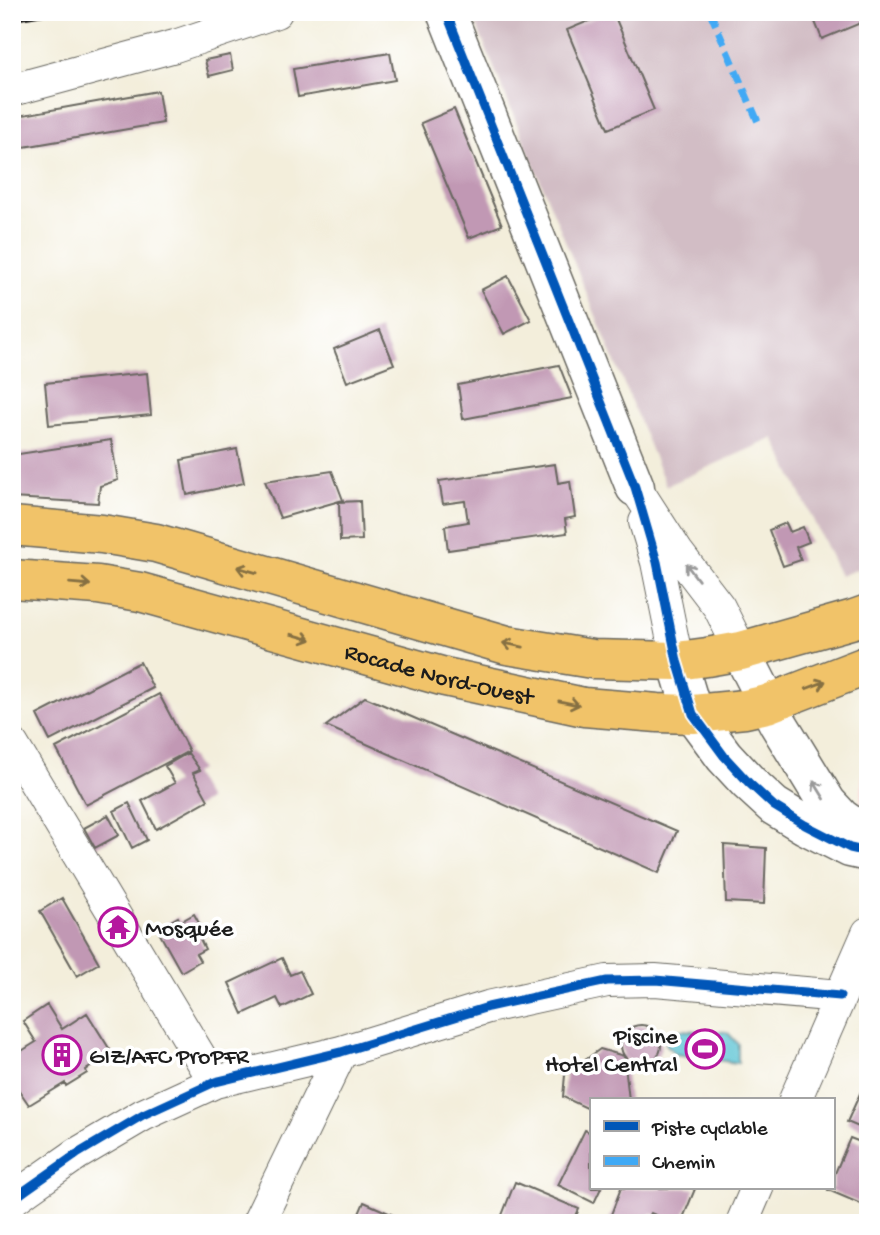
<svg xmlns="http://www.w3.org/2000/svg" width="880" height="1235" font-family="'Gochi Hand',sans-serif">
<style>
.built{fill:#f7cfd0}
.industrial{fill:#d2bdc5}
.water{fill:#58c2d3;stroke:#3a6f78;stroke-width:2}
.building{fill:#c198b4}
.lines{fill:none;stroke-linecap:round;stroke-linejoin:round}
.minor-casing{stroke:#67665f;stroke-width:34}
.tertiary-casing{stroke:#67665f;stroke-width:41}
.primary-casing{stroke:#67665f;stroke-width:41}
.minor{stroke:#fff;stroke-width:32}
.tertiary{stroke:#fff;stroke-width:38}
.primary{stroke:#f1c369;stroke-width:38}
.rail{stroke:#1c1c1c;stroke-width:5}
.quiet{stroke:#3fa9f5;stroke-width:7;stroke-dasharray:14 7;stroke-linecap:butt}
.cycleway-casing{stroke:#fff;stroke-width:13}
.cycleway{stroke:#0057b8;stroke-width:9}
.oneway{stroke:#867042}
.oneway2{stroke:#999}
.labels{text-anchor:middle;stroke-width:7;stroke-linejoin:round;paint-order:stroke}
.street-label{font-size:24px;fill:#1c1c1c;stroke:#fff}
.poi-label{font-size:24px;fill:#1c1c1c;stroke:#fff;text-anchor:start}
</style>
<rect width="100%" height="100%" fill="#fff"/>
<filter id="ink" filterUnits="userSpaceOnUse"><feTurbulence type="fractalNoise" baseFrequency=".0143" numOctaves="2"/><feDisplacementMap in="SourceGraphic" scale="14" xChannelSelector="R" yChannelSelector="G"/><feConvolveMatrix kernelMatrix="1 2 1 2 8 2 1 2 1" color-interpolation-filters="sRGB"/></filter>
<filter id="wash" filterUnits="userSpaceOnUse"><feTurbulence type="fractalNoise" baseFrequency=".00686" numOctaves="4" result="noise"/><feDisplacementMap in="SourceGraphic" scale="28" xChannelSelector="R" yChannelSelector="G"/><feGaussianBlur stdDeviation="1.57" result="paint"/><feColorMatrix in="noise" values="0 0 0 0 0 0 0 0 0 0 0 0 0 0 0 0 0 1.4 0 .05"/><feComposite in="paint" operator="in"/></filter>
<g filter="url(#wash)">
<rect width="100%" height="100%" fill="#f3eedb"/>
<path class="built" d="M868 716V807L860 804 866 717Z"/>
<path class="industrial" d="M471 12H868V565L840 576 774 438 666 486Z"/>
<path class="water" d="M675 1030 727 1032 738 1044V1063L675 1054 666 1044V1038Z"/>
<g id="blocks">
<path class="building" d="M610 12H613L654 110 608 129 567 30Z
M811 12H866L868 20 822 39Z
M390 53 395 80 298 97 293 69Z
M230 55 233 70 209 76 205 60Z
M158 91 163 123 12 149V117Z
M454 109 502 225 469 238 421 123Z
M508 276 531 320 504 334 481 290Z
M380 330 394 364 347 382 334 349Z
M559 365 572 398 463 419 458 385Z
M147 373 151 415 49 425 45 383Z
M111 440 118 480 100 486 98 503 12 498V455Z
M237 449 244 483 187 495 181 460Z
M555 464 558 483 570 481 575 517 565 519 567 533 448 550 445 526 468 522 465 501 443 504 439 481Z
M332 471 343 500 280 518 265 481Z
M360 501 362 540 340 541 339 502Z
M786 523 790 532 803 527 809 542 796 547 801 560 783 566 769 530Z
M140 662 153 688 50 741 37 715Z
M159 694 189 751 86 805 56 748Z
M365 697 677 831 659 873 326 726Z
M188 753 200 770 193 773 208 800 156 829 142 801 175 783 165 766Z
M129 803 147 840 132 848 114 811Z
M108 815 119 835 95 848 84 828Z
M724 845 766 848 764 904 726 902Z
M62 898 99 963 77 976 40 911Z
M194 914 206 936 200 939 205 949 196 954 200 961 181 972 157 929 178 917 180 922Z
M282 958 290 975 300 971 311 994 282 1008 277 998 243 1014 229 983Z
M47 1005 62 1029 87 1013 112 1053 86 1070 87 1073 66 1086 65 1083 29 1105 12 1080V1057L36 1042 23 1021Z
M621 1045a20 20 0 1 1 40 0a20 20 0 1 1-40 0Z
M600 1049 624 1056 629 1100H591V1110L563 1097 565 1075Z
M868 1076V1131L847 1122Z
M585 1130 591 1133V1188H601L594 1203 558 1185Z
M850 1138 868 1145V1207L828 1190 829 1188H833V1178Z
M515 1182 579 1209 573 1223H499Z
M621 1188H691L695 1189 681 1223H673L651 1213 646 1223H615L609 1220Z
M364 1202 411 1223H355Z"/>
</g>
</g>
<g filter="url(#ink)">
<use href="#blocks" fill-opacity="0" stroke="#67665f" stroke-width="2"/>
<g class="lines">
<g class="minor-casing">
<path id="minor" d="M12 90 175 46 276 12
M635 487 677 552 719 607 741 651
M645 522 657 562 677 661
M12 744 215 1082
M795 1100 868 933
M12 1200 27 1189 77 1154 143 1115 215 1082 341 1052 488 1007 607 981 655 980 840 996
M258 1223 341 1052
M742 1223 757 1188"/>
</g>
<g class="tertiary-casing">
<path id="tertiary" d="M446 12 635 487
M741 651 778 723 827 803 841 818 868 837
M677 661 693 714 724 756 749 783 774 806 805 825 850 848 868 852"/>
</g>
<g class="primary-casing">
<g id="primary">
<path d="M12 526 102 534 156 543 507 645 592 659 677 661 707 657 741 651 854 619 868 614"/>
<path id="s1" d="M12 579 98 585 140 592 445 677 584 707 658 713 693 714 745 709 767 704 868 665"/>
</g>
</g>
<use href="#minor" class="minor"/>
<use href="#tertiary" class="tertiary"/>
<use href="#primary" class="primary"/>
<path class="rail" d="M12 19 52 12"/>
<path class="quiet" d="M710 12 759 124"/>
<g class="cycleway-casing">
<path id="cycleway" d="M446 12 635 487 657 562 677 661 693 714 724 756 749 783 774 806 805 825 850 848 868 852
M12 1200 27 1189 77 1154 143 1115 215 1082 341 1052 488 1007 607 981 655 980 840 996"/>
</g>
<use href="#cycleway" class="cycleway"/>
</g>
<defs><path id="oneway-shaft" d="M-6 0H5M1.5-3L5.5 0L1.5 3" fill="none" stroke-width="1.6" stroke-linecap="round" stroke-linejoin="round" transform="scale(1.75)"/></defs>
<g class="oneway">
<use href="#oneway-shaft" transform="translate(247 570) rotate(-164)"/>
<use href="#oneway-shaft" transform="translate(80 584) rotate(5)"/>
<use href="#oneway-shaft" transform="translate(301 637) rotate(16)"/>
<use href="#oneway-shaft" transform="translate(513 645) rotate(-168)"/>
<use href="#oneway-shaft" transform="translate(816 685) rotate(-21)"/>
<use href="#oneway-shaft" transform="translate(569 703) rotate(12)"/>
</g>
<g class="oneway2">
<use href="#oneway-shaft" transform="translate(692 572) rotate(-127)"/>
<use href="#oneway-shaft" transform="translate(819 790) rotate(-122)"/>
</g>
</g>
<defs>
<g id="temple-ring" transform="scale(2.0125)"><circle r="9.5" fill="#fff" stroke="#b5179e" stroke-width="1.5"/><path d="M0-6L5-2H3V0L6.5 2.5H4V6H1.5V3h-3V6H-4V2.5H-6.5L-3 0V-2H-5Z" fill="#b5179e"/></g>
<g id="stadium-ring" transform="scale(2.0125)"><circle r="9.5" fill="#fff" stroke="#b5179e" stroke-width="1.5"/><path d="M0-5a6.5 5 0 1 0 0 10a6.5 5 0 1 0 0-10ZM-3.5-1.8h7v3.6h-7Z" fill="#b5179e"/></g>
<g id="building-ring" transform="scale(2.0125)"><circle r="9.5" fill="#fff" stroke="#b5179e" stroke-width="1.5"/><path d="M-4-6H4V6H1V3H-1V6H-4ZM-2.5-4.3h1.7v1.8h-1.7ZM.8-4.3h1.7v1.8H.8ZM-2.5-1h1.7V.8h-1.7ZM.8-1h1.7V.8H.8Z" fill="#b5179e"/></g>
</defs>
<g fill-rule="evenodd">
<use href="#temple-ring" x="118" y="927"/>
<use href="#stadium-ring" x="705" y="1049"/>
<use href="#building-ring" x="62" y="1055"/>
</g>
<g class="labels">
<g class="street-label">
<text dy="8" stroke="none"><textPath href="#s1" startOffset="439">Rocade Nord-Ouest</textPath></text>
</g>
<g class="poi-label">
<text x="145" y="935">Mosquée</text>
<text x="678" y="1043" text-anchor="end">Piscine<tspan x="678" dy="28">Hotel Central</tspan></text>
<text x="89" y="1063">GIZ/AFC ProPFR</text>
</g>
</g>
<rect width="880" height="1235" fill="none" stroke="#fff" stroke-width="42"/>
<rect x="590" y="1098" width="245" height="91" fill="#ffffff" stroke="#a4a4a4" stroke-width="2"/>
<rect x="604" y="1121" width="35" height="10" fill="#0057b8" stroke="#a4a4a4" stroke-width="2"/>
<text x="652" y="1134" font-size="21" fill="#1c1c1c">Piste cyclable</text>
<rect x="604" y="1156" width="35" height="10" fill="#3fa9f5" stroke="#a4a4a4" stroke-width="2"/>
<text x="652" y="1168" font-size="21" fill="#1c1c1c">Chemin</text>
</svg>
